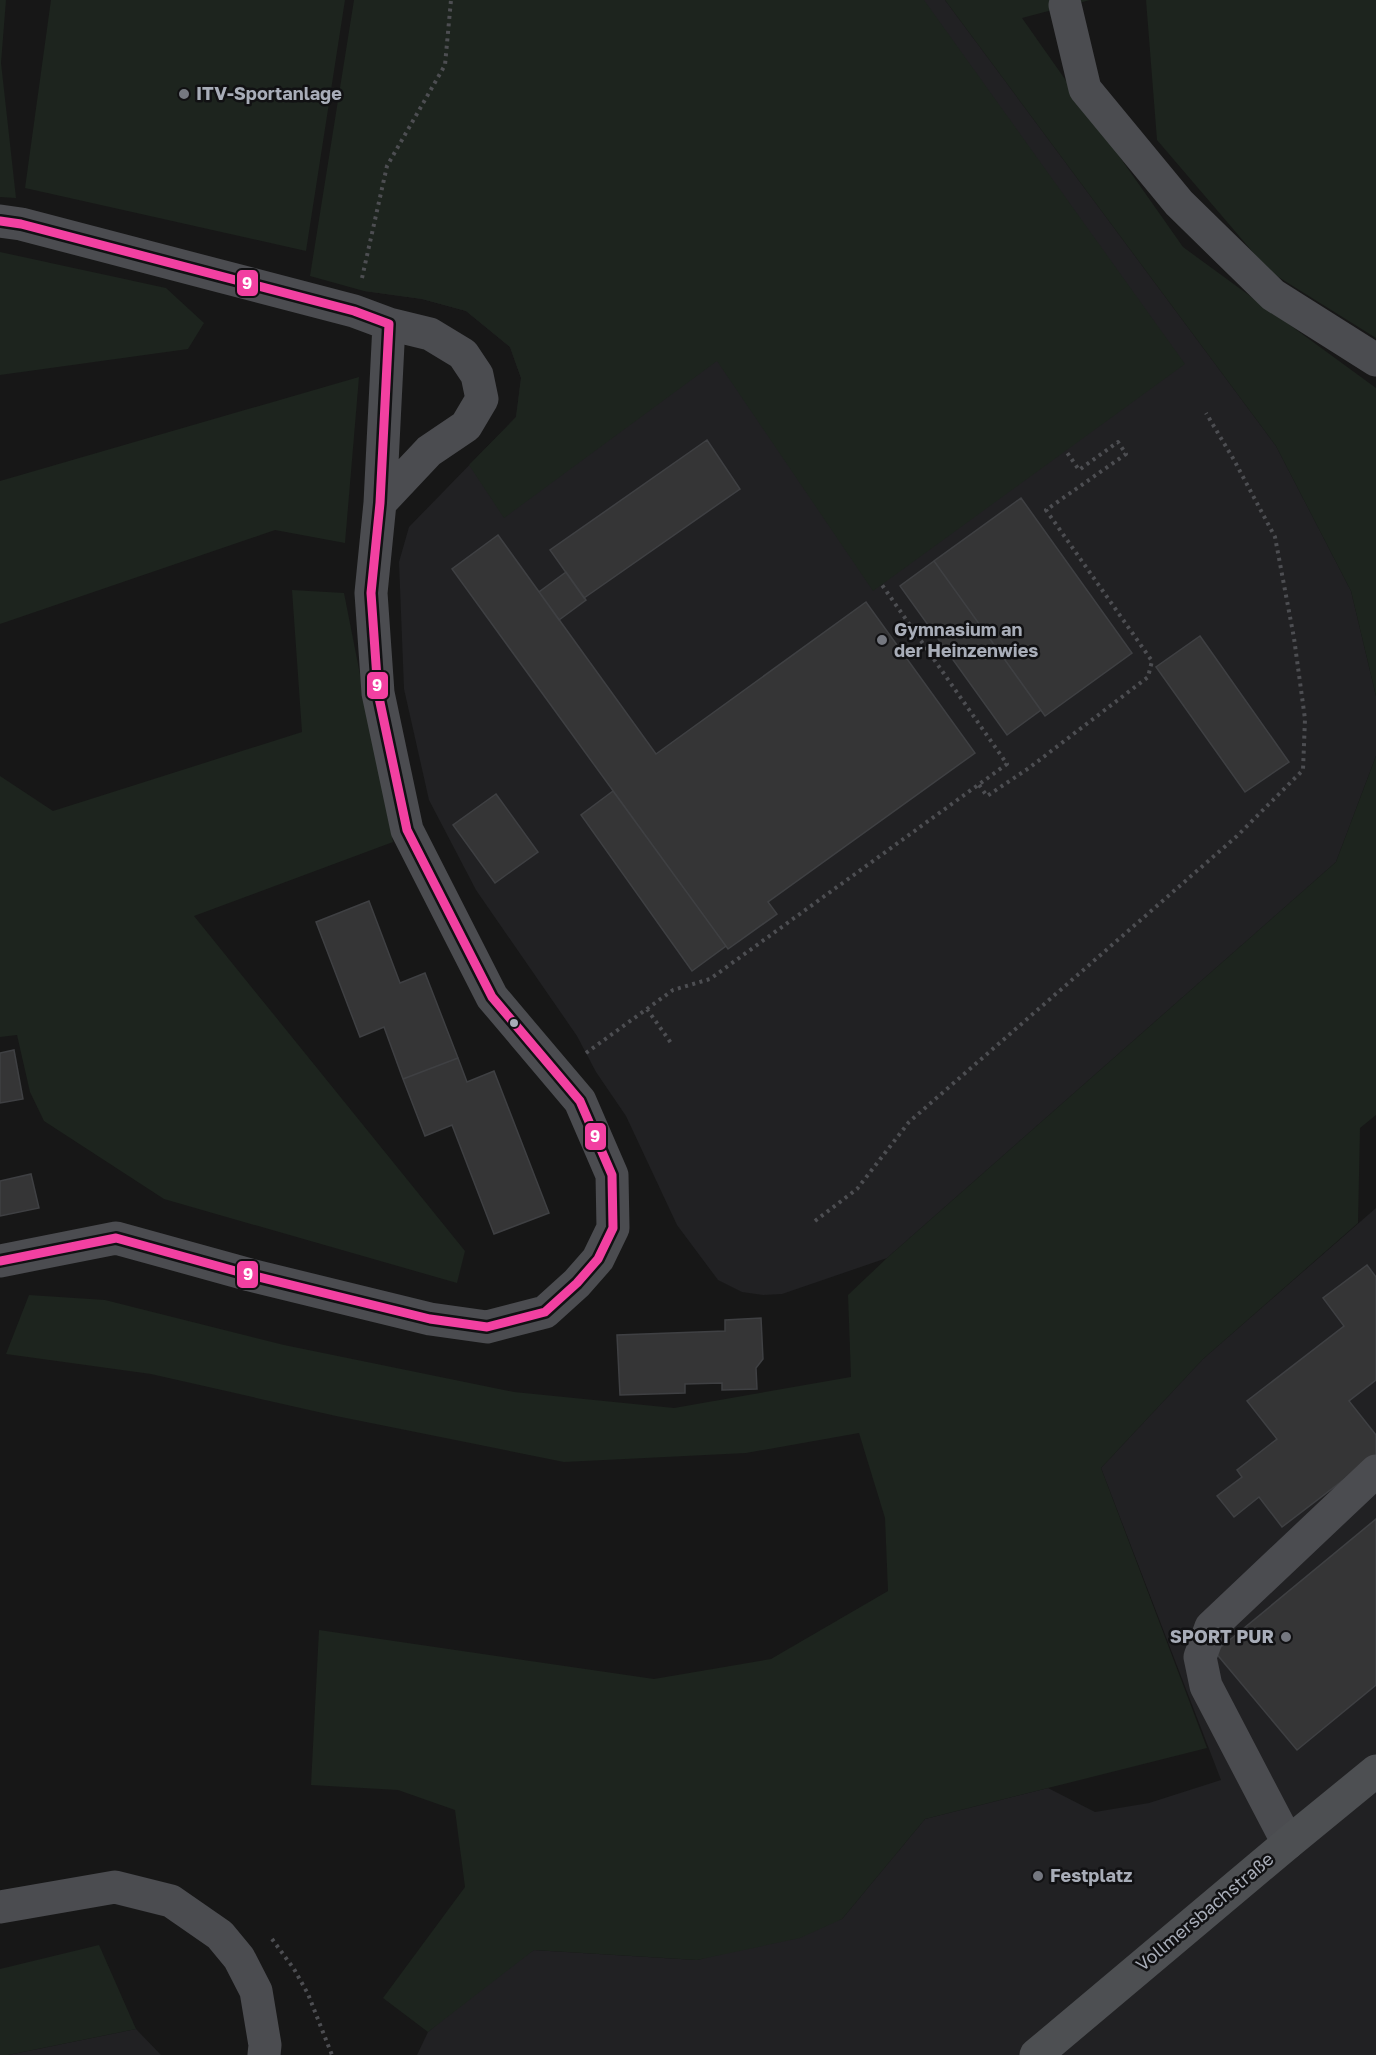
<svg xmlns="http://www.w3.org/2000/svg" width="1376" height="2055" font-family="'Golos Text',sans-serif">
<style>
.built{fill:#212123}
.green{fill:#1d241e}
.building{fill:#353536;stroke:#3f4043;stroke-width:1.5}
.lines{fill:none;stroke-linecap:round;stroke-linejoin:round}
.path{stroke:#4d4e52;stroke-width:4;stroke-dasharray:3 4.5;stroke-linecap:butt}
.minor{stroke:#4b4c50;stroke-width:33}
.major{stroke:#4d4f52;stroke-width:33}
.bus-1-casing{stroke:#111113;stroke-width:14}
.bus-1{stroke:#f240a1;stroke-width:9}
.poi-dot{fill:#757880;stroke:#111113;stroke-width:2}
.bus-dot{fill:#a8adb8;stroke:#111113;stroke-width:2}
.labels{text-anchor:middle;stroke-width:5;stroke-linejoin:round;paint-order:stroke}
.poi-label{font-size:18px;font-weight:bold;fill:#a8adb8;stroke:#111113;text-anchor:start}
.street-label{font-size:18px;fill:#a8adb8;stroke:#111113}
.line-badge{stroke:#111113;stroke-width:2}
.badge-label{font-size:16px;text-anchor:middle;font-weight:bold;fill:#fff}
</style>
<rect width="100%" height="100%" fill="#171717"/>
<path class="built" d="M596 0H945L1276 446 1351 591 1376 696V756L1336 862 887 1258 782 1294 763 1295 742 1292 718 1280 677 1225 626 1116 596 1072 577 1036 476 890 429 800 404 689 399 562 409 527 516 417 521 378 510 347 466 311 422 299 364 291 517 66Z
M1376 1208V2055H417L428 2032 491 1978 534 1950 697 1960 842 1919 925 1819 1048 1788 1095 1812 1149 1803 1221 1780 1101 1468 1203 1359Z
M136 2029 161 2055H8Z"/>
<path class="green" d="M0 0H6L1 63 16 198 0 197Z
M51 0H345L306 251 25 188Z
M354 0H924L1185 364 873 591 717 361 504 518 469 465 516 417 521 378 510 347 466 311 422 299 364 291 310 276Z
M945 0H1090L1022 18 1183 247 1376 388V696L1351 591 1276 446Z
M1146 0H1376V338L1269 271 1157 140Z
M0 252 166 288 204 323 188 349 0 375Z
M359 377 345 543 275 530 0 624V481Z
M292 590 344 593 393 842 194 916 465 1251 457 1283 164 1199 44 1121 30 1092 17 1035 0 1037V776L53 811 302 732Z
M1376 756V1115L1360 1128 1358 1223 1203 1359 1101 1468 1207 1748 925 1819 842 1919 800 1938 697 1960 534 1950 428 2032 383 1998 465 1887 455 1810 398 1790 311 1785 319 1630 654 1679 771 1659 888 1591 885 1518 859 1433 746 1453 564 1462 336 1416 151 1374 6 1354 29 1295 105 1300 284 1345 514 1392 674 1408 851 1377 848 1295 887 1258 1336 862Z
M99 1945 136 2029 8 2055H0V1969Z"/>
<path class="building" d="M707 440 740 489 584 598 550 550Z
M1021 498 1132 653 1045 716 934 561Z
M498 535 656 754 866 602 975 753 768 902 777 914 728 949 452 569Z
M934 561 1041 710 1007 735 900 586Z
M566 572 586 600 559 620 539 592Z
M1200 636 1289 762 1245 792 1156 667Z
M613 791 726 946 692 971 581 815Z
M496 794 538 852 495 883 453 825Z
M369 901 400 983 425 973 458 1058 403 1079 384 1027 360 1037 316 922Z
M14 1050 23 1099 0 1103V1053Z
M458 1058 467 1082 494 1071 549 1213 494 1234 452 1125 425 1136 403 1079Z
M31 1174 39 1208 0 1216V1181Z
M1367 1265 1376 1277V1380L1349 1401 1376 1435V1455L1282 1527 1259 1497 1234 1517 1217 1496 1242 1477 1237 1470 1277 1439 1247 1401 1344 1326 1323 1298Z
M761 1318 763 1359 756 1368 757 1389 722 1390V1383L685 1384V1393L620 1395 617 1335 725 1331V1320Z
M1376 1519V1685L1297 1750 1215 1652Z"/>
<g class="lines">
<path class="path" d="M362 278 387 166 445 65 451 0
M979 785 987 796 1029 768 1148 677 1152 661 1046 510 1126 454 1118 442 1079 470 1066 451
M647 1009 671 1043
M586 1053 673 990 710 979 1007 764 882 585
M815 1221 857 1189 909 1122 1237 836 1303 770 1305 719 1294 638 1275 537 1234 460 1206 413
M272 1939 294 1969 308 1994 332 2055"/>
<path class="minor" d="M1065 5 1085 89 1179 203 1273 295 1376 360
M0 221 21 224 354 311 389 324 430 334 463 354 477 375 482 399 466 426 429 451 380 503
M0 1261 116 1238 250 1275 430 1319 487 1327 545 1312 577 1283 598 1259 613 1228 612 1175 580 1101 492 997 407 830 378 693 371 593 380 503 389 324
M1288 1843 1206 1686 1200 1657 1211 1627 1376 1471
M0 1907 115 1887 171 1901 220 1935 239 1958 256 1991 265 2045 264 2055"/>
<path class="major" d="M1036 2055 1288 1843 1376 1771"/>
<g class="bus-1-casing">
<path id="bus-1" d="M0 221 21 224 354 311 389 324 380 503 371 593 378 693 407 830 492 997 580 1101 612 1175 613 1228 598 1259 577 1283 545 1312 487 1327 430 1319 250 1275 116 1238 0 1261"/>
</g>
<use href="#bus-1" class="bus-1"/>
</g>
<g class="poi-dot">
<circle cx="184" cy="94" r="6"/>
<circle cx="882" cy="640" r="6"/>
<circle cx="1286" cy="1637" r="6"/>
<circle cx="1038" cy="1876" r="6"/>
</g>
<circle class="bus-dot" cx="514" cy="1023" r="5"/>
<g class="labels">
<g class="poi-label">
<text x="196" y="100">ITV-Sportanlage</text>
<text x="894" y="636">Gymnasium an<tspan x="894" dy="21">der Heinzenwies</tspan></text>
<text x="1274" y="1643" text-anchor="end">SPORT PUR</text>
<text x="1050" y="1882">Festplatz</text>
</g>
<g class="street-label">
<text transform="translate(1205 1912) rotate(-40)" y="6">Vollmersbachstraße</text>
</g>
</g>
<g class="line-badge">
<rect x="236" y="269" width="23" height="28" rx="6" fill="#f240a1"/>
<rect x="366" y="671" width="23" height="29" rx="6" fill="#f240a1"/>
<rect x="584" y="1122" width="23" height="29" rx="6" fill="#f240a1"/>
<rect x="236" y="1260" width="23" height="29" rx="6" fill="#f240a1"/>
</g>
<g class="badge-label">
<text x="247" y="289">9</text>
<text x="377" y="691">9</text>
<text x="595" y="1142">9</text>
<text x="248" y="1280">9</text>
</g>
</svg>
